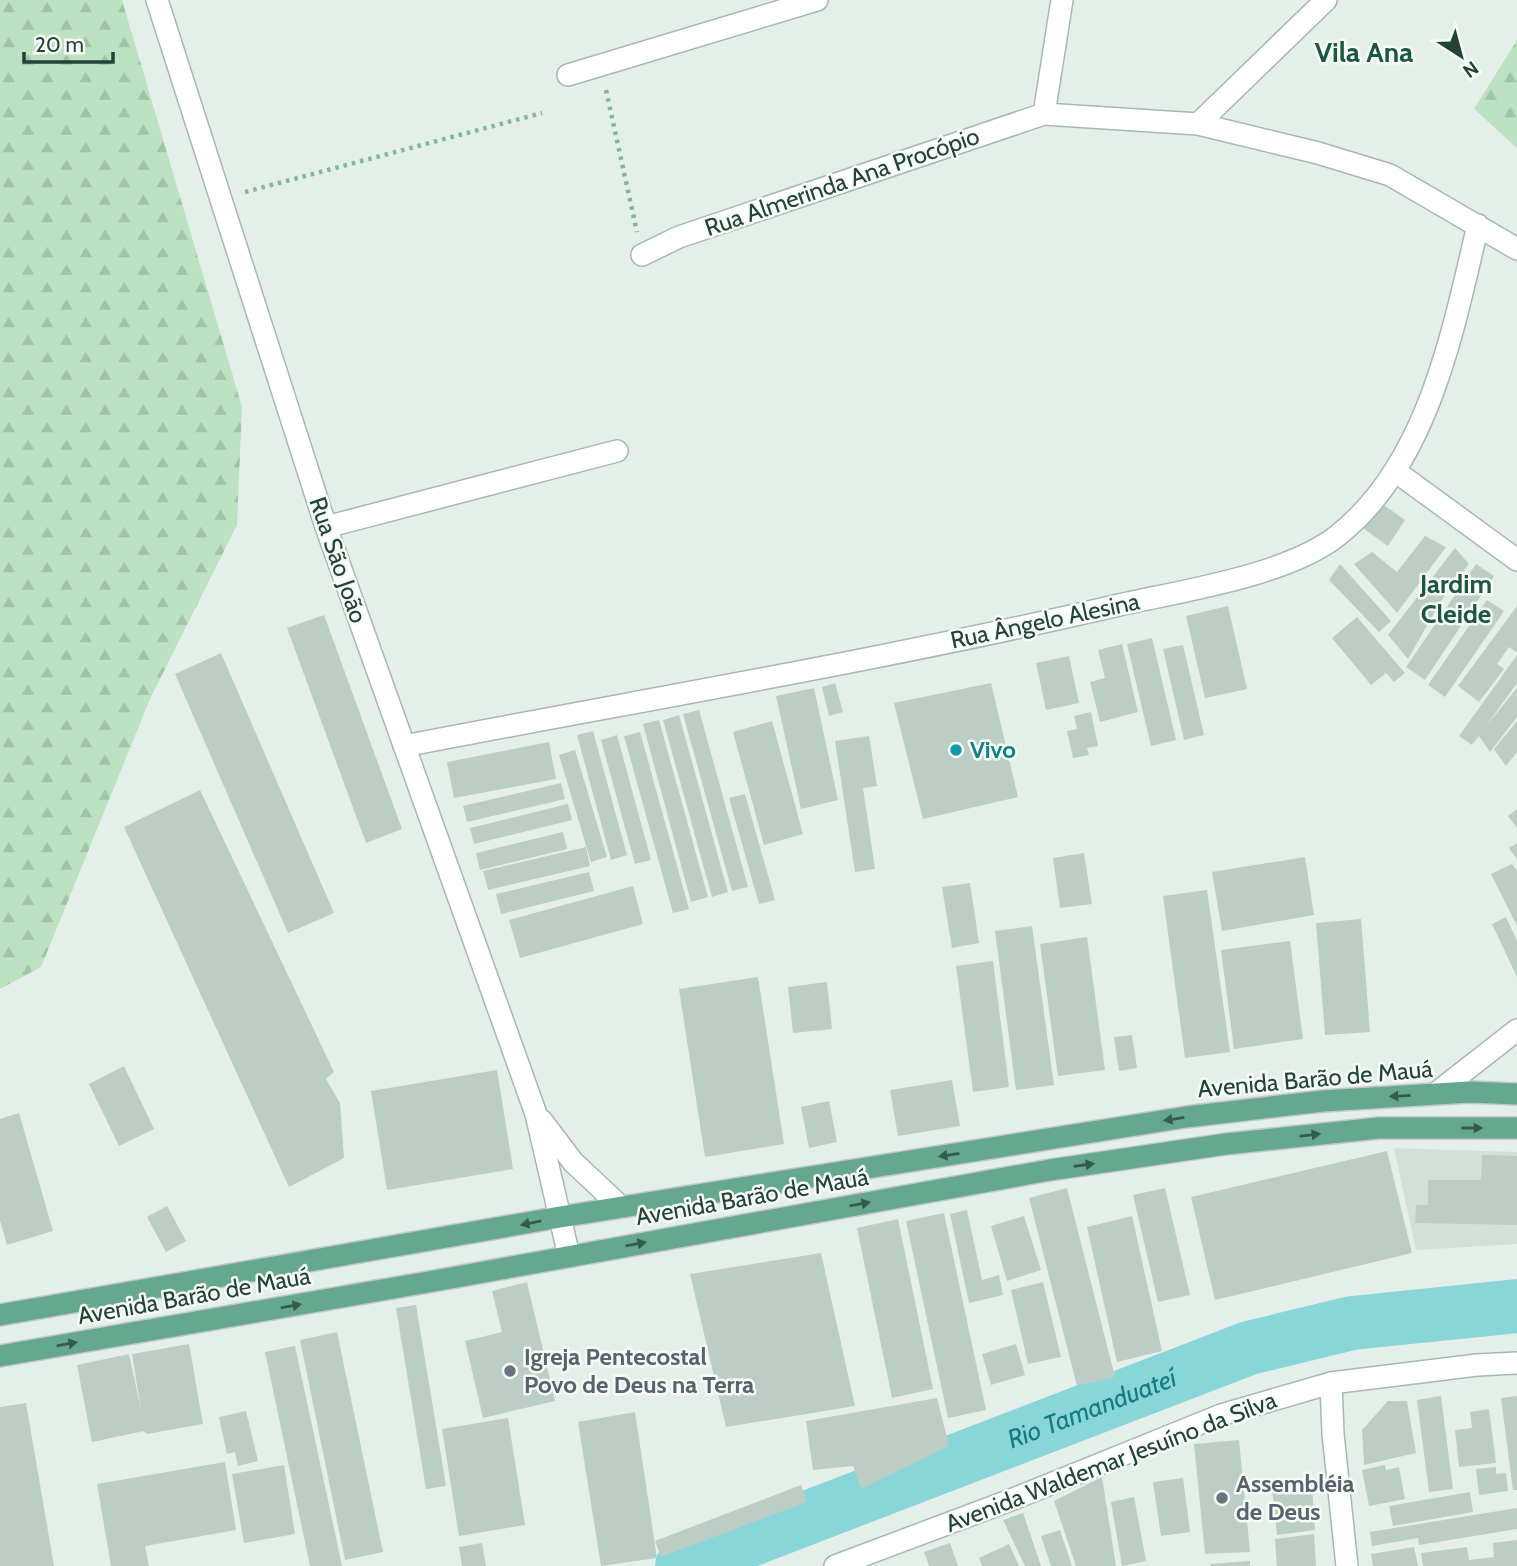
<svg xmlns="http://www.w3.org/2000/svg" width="1517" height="1566" font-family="Cabin,sans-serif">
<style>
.built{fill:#d3dfd8}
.forest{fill:url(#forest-firs)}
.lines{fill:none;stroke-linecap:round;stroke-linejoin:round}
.river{stroke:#89d6d8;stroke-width:54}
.building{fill:#bccdc5}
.minor-casing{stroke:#a7b8b0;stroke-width:24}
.major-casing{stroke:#c1cac7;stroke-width:24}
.path{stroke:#82b59f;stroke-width:4.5;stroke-dasharray:3.5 5;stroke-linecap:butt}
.minor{stroke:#fff;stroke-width:21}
.major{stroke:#66a88f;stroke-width:21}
.oneway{fill:#335c4c}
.culture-dot{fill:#0f9aa8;stroke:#f6fbf8;stroke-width:2.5}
.worship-dot{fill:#6b7280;stroke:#f6fbf8;stroke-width:2.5}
.labels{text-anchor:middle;stroke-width:5;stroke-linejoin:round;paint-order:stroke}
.street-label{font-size:24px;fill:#224336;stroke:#f6fbf8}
.culture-label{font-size:24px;font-weight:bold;fill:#0d838f;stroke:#f6fbf8;text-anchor:start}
.worship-label{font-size:24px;font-weight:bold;fill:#5b616d;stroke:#f6fbf8;text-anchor:start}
.neighbourhood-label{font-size:26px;font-weight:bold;fill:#1b5741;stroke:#f6fbf8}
.water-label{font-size:26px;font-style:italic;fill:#167b7f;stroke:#f6fbf8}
.quarter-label{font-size:28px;font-weight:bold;fill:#1b5741;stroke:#f6fbf8}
</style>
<defs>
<pattern id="forest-firs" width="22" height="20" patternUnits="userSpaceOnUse" patternTransform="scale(1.75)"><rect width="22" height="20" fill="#bce2c1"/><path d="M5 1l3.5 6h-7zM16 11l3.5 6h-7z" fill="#a1c3a6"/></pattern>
</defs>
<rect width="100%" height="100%" fill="#e5efe9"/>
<path class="built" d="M1394 1148 1517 1152V1244L1416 1250Z"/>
<path class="forest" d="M0 0H122L242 407 237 525 150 699 41 967 0 989Z
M1517 40V148L1474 109Z"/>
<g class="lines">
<path class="river" id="s1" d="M682 1566 1249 1348 1352 1323 1517 1306"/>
</g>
<path class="building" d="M1378 501 1405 520 1388 546 1360 526Z
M1425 536 1446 547 1397 613 1354 564 1372 552 1397 572Z
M1455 548 1469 564 1441 601 1408 659 1388 635Z
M1340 564 1391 621 1379 632 1329 580Z
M1476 564 1494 576 1425 680 1406 667Z
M1487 600 1504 611 1445 697 1428 685Z
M1228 606 1247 689 1205 698 1186 616Z
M1517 606V651L1516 652 1509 647 1497 664 1504 669 1479 702 1458 686Z
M324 615 402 829 366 843 287 628Z
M1357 617 1405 673 1394 682 1386 673 1371 685 1332 638Z
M1152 638 1176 740 1151 746 1127 644Z
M1122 644 1138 712 1100 722 1090 682 1105 678 1098 650Z
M1183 645 1204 735 1184 740 1163 649Z
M221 653 334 913 288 933 175 674Z
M1517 655V683L1486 726 1517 688V717L1490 752 1479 736 1472 745 1459 736Z
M1069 656 1079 703 1046 710 1036 663Z
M835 683 843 712 829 716 822 687Z
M991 683 1018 797 923 819 894 703Z
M814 688 838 800 801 809 776 696Z
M699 710 748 887 732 891 683 714Z
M1091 712 1098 746 1087 748 1089 755 1073 758 1067 731 1077 729 1074 716Z
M679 715 728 892 712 897 663 720Z
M659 720 708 897 691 902 643 724Z
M772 721 803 834 764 845 733 732Z
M1517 721V752L1506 766 1494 749Z
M593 731 627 855 611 860 577 735Z
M640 732 689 909 673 913 624 736Z
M617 735 651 860 635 864 601 740Z
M869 736 877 786 863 788 875 869 855 872 835 741Z
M549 742 556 779 454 798 447 762Z
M575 750 607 857 591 862 559 755Z
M561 783 565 799 467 822 463 806Z
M200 790 334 1072 326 1079 340 1103 344 1158 289 1187 124 827Z
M745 794 775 900 759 904 729 798Z
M568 804 572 820 474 844 470 828Z
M1517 809V828L1508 816Z
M563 832 567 849 480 870 476 853Z
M1517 843V859L1509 848Z
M586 847 590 866 488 890 483 871Z
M1084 853 1092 904 1060 908 1053 858Z
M1305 857 1314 915 1222 931 1212 872Z
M1512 864 1517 871V926L1491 874Z
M589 872 594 891 501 914 496 894Z
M970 883 979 943 952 948 942 887Z
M633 886 643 924 520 958 509 920Z
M1207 890 1230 1052 1185 1058 1163 896Z
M1506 917 1517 941V977L1492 924Z
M1361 919 1370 1032 1325 1035 1316 923Z
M1032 926 1054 1085 1016 1090 995 931Z
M1087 937 1105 1070 1058 1076 1040 944Z
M1290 941 1303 1039 1234 1049 1221 950Z
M993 961 1009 1087 973 1092 956 966Z
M758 977 784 1144 705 1157 679 989Z
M827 982 832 1029 793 1033 788 987Z
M1132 1035 1137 1068 1119 1071 1114 1037Z
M124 1066 154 1129 119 1146 89 1084Z
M497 1070 513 1169 387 1190 371 1091Z
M952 1080 960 1126 898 1136 890 1090Z
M829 1101 837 1142 809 1148 801 1107Z
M19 1113 53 1231 7 1245 0 1220V1119Z
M1387 1151 1412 1253 1215 1300 1191 1197Z
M1482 1155 1517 1156V1225L1415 1223 1416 1205H1428V1180H1481Z
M1067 1188 1115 1377 1077 1386 1029 1198Z
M1165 1188 1190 1295 1158 1302 1133 1195Z
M167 1206 186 1241 166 1252 147 1217Z
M967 1210 982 1280 999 1275 1003 1295 969 1303 950 1214Z
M944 1213 986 1410 948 1418 906 1221Z
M1024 1216 1041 1270 1007 1281 991 1226Z
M1132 1216 1162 1351 1117 1362 1087 1227Z
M898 1219 933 1389 892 1398 857 1228Z
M821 1253 855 1406 726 1427 690 1274Z
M527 1282 555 1401 483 1418 465 1341 502 1332 492 1291Z
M1043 1282 1061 1357 1028 1364 1011 1290Z
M416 1305 446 1486 426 1489 396 1308Z
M337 1332 383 1552 345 1560 300 1340Z
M189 1344 203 1424 147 1434 144 1431 92 1442 77 1365 129 1354 141 1410 132 1354Z
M1016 1344 1025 1375 991 1385 982 1354Z
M295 1346 342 1566H310L265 1352Z
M1441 1396 1453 1489 1429 1492 1417 1400Z
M1517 1396V1490H1513L1501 1398Z
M937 1398 949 1446 861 1489 853 1466 813 1470 806 1421Z
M1388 1401H1407L1416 1453 1364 1465 1362 1430Z
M26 1403 54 1566H0V1407Z
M1489 1409 1496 1463 1459 1467 1455 1430 1472 1428 1470 1412Z
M246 1411 258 1461 238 1466 235 1452 227 1454 219 1417Z
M635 1412 657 1558 601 1566 578 1422Z
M508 1418 525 1525 459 1536 442 1429Z
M1239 1440 1250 1552 1205 1554 1194 1444Z
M225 1462 236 1530 145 1546 149 1566H111L97 1484Z
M284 1465 295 1534 244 1543 232 1474Z
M1385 1465 1386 1470 1399 1467 1405 1499 1369 1506 1362 1470Z
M1496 1467V1474L1506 1473 1508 1491 1479 1495 1476 1469Z
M1102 1477 1116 1566H1076L1054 1501Z
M1183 1478 1190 1532 1161 1536 1153 1482Z
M801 1485 807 1502 661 1557 655 1541Z
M1312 1485 1315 1530 1277 1535 1272 1490Z
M1470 1492 1473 1512 1393 1526 1389 1506Z
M1134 1497 1146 1561 1122 1566 1111 1502Z
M1517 1508V1529L1419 1545 1418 1538 1372 1546 1370 1532Z
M1023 1513 1041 1566H1025L1003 1520Z
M1060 1530 1072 1566H1051L1041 1536Z
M1314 1534 1316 1566H1277L1275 1539Z
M1517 1540V1566H1423L1421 1553 1467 1547 1469 1560 1494 1557 1493 1543Z
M482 1543 486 1566H462L459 1547Z
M950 1543 958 1566H929L924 1552Z
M1009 1544 1019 1566H982L979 1558Z
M1414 1547 1418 1566H1373L1371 1554Z
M1250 1561V1566H1211L1210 1564Z"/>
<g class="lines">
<g class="minor-casing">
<path id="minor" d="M157 0 326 527 536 1114 569 1256
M568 75 817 0
M1044 114 1062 0
M1198 124 1326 0
M642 255 679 237 1044 114 1198 124 1318 153 1390 175 1517 249
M1395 471 1517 560
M326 527 617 451
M404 746C642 700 883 660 1119 605 1182 591 1288 575 1337 536 1428 465 1453 331 1478 225
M1435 1094 1517 1030
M542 1121 573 1162 621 1207
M1331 1383 1333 1434 1347 1566
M835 1566 1016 1498 1221 1415 1331 1383 1477 1365 1517 1363"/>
</g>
<g class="major-casing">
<path id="major" d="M0 1315 560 1217 1186 1117 1323 1101 1469 1092 1517 1094
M0 1356 434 1281 1050 1170 1226 1144 1379 1128H1517"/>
</g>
<path class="path" d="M606 90 637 232
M245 192 542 113"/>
<use href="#minor" class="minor"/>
<use href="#major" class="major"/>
</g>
<defs><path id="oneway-solid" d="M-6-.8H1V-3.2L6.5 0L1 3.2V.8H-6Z" transform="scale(1.75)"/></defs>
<g class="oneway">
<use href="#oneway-solid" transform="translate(1400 1096) rotate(177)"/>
<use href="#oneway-solid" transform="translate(1174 1119) rotate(171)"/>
<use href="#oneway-solid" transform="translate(1472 1128)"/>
<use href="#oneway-solid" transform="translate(1310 1135) rotate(-6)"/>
<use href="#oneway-solid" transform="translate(949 1155) rotate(171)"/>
<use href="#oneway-solid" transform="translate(1084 1165) rotate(-8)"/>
<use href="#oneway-solid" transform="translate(860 1204) rotate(-10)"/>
<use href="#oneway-solid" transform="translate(531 1223) rotate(169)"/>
<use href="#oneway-solid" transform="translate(636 1244) rotate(-10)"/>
<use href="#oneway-solid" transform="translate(291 1306) rotate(-10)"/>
<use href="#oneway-solid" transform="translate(67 1344) rotate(-10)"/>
</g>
<circle class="culture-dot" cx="956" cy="750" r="7"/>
<g class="worship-dot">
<circle cx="510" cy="1371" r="7"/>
<circle cx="1222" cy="1498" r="7"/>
</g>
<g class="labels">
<g class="street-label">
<text transform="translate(842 182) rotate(-19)" y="8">Rua Almerinda Ana Procópio</text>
<text transform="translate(338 560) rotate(71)" y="8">Rua São João</text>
<text transform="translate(1045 621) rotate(-12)" y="8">Rua Ângelo Alesina</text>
<text transform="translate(1315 1079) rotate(-5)" y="8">Avenida Barão de Mauá</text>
<text transform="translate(752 1197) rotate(-10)" y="8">Avenida Barão de Mauá</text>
<text transform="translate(194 1296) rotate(-10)" y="8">Avenida Barão de Mauá</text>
<text transform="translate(1111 1462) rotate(-21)" y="8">Avenida Waldemar Jesuíno da Silva</text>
</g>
<g class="culture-label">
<text x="970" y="758">Vivo</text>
</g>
<g class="worship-label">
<text x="524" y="1365">Igreja Pentecostal<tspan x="524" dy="28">Povo de Deus na Terra</tspan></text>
<text x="1236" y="1492">Assembléia<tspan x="1236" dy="28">de Deus</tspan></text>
</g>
<g class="neighbourhood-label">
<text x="1456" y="593">Jardim<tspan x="1456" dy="30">Cleide</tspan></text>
</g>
<g class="water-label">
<text dy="9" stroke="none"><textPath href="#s1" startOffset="439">Rio Tamanduateí</textPath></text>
</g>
<g class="quarter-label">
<text x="1364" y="62">Vila Ana</text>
</g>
</g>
<g transform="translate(1461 56) rotate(144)" stroke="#f6fbf8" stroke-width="5" paint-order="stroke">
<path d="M0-5L12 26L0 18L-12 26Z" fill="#224336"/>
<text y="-10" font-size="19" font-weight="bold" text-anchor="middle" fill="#224336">N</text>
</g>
<path d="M24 52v10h89v-10" fill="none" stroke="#224336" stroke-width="3.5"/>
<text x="35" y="52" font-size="21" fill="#224336" stroke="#f6fbf8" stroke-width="5" paint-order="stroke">20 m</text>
</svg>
